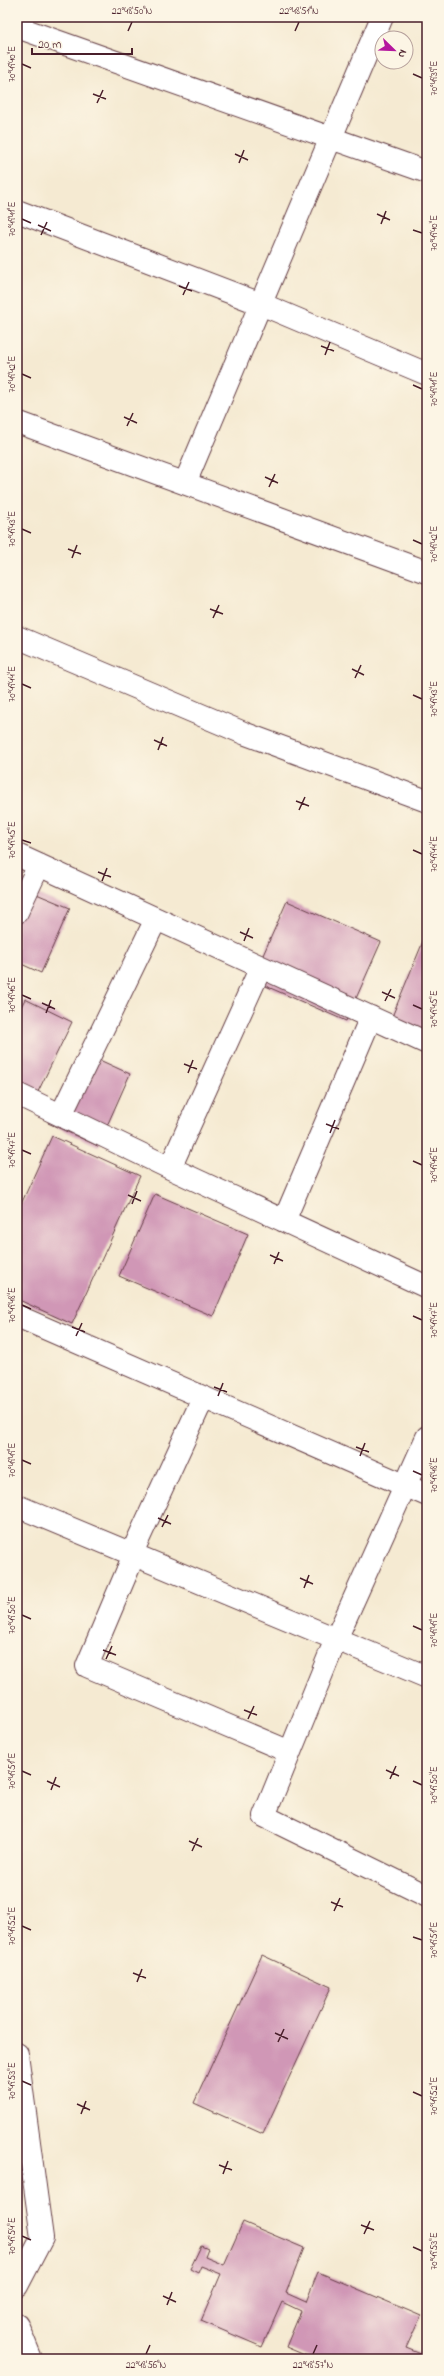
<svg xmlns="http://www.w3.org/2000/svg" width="444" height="2376" font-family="'Indie Flower',sans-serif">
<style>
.building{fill:#d097b6}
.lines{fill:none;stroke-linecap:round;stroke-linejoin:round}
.street-casing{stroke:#643d44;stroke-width:24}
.secondary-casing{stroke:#643d44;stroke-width:24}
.primary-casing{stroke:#643d44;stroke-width:24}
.street{stroke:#fff;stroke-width:22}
.secondary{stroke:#fff;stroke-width:22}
.primary{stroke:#fff;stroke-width:22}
.ticks{fill:none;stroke:#4a1f2b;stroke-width:1.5}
.neatline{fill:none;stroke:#4a1f2b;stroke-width:1.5}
.ticks-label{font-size:10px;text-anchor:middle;fill:#4a1f2b}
</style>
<rect width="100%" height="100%" fill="#fcf5e5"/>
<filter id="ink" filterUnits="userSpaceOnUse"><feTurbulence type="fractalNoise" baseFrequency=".025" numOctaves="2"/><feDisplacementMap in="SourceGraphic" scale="8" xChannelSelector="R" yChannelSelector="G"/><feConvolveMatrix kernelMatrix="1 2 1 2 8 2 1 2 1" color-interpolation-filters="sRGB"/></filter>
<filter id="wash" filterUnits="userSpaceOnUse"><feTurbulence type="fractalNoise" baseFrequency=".012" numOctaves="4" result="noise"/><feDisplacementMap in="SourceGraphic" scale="16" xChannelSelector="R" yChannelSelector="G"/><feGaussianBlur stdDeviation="0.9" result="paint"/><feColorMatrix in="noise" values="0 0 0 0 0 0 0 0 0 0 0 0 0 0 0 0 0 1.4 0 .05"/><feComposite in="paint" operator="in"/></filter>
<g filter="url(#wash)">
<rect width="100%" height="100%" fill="#f5ead2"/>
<g id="blocks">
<path class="building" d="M27 890 70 908 41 973 17 962V913Z
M287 901 381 942 346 1021 252 980Z
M427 932V1034L391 1019Z
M25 999 72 1022 32 1104 17 1097V1015Z
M80 1051 130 1074 98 1146 48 1123Z
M52 1136 140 1176 72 1324 17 1299V1213Z
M155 1194 248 1234 213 1316 119 1276Z
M262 1955 331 1987 263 2134 194 2103Z
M243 2222 304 2248 286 2293 306 2302 318 2272 421 2316 406 2348 426 2356 427 2353V2359H408L403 2357 402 2359H314L286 2347 301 2311 282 2302 262 2347 201 2321 221 2274 201 2266 198 2273 190 2269 201 2246 208 2249 205 2257 224 2265Z"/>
</g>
</g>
<g filter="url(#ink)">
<use href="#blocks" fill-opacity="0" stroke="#643d44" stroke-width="1"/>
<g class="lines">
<g class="street-casing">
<path id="street" d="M17 27 427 172
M17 211 261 304 427 374
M185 483 382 17
M17 855 427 1043
M17 912 39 865
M17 1094 170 1168 427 1287
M61 1115 156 919
M170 1168 261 967
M284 1221 371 1017
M206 1399 199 1407 132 1553 134 1555 87 1666 290 1752
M427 1437 336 1639 264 1816 427 1896
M17 1506 427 1677
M17 2054 42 2238 17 2286"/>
</g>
<g class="secondary-casing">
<path id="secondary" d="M17 422 427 572
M17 637 246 734 427 801
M17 1316 427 1495"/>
</g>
<g class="primary-casing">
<path id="primary" d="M17 2324 31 2359"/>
</g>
<use href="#street" class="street"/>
<use href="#secondary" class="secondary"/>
<use href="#primary" class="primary"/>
</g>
</g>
<path class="ticks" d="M128 31 132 22M295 31 299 22M22 64 31 68M413 74 422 78M93 94 106 99M97 103 103 90M235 154 248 160M239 163 244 150M377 214 390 220M22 219 31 223M381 224 386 211M38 225 51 231M413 230 422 233M41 235 47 222M179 286 192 291M183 295 189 282M321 346 334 351M325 355 330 342M22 374 31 378M413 385 422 389M124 417 137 423M127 426 133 413M265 477 278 483M269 487 275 474M22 529 31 533M413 540 422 544M68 549 81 554M72 558 77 545M210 609 223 614M213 618 219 605M352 669 364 675M355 678 361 665M22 684 31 688M413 695 422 699M154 740 167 746M158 750 163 737M296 801 309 806M299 810 305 797M22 840 31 843M413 850 422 854M98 872 111 877M102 881 107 868M240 932 253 938M244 941 249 928M382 992 395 998M22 995 31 999M385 1001 391 989M42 1003 55 1009M413 1005 422 1009M46 1013 51 1000M184 1064 197 1069M188 1073 193 1060M326 1124 339 1129M330 1133 335 1120M22 1150 31 1154M413 1161 422 1165M128 1195 141 1201M132 1204 137 1191M270 1255 283 1261M274 1264 279 1252M22 1305 31 1309M413 1316 422 1320M72 1327 85 1332M76 1336 82 1323M214 1387 227 1392M218 1396 223 1383M356 1447 369 1452M360 1456 365 1443M22 1460 31 1464M413 1471 422 1475M158 1518 171 1524M162 1527 168 1515M300 1578 313 1584M304 1588 309 1575M22 1615 31 1619M413 1626 422 1630M103 1650 116 1655M106 1659 112 1646M244 1710 257 1715M248 1719 254 1706M386 1770 399 1776M22 1771 31 1775M390 1779 396 1766M47 1781 60 1787M413 1781 422 1785M51 1790 56 1777M189 1841 202 1847M192 1851 198 1838M331 1902 343 1907M334 1911 340 1898M22 1926 31 1930M413 1937 422 1940M133 1973 146 1978M137 1982 142 1969M275 2033 288 2039M278 2042 284 2029M22 2081 31 2085M413 2092 422 2096M77 2104 90 2110M81 2114 86 2101M219 2165 232 2170M223 2174 228 2161M361 2225 374 2230M364 2234 370 2221M22 2236 31 2240M413 2247 422 2251M163 2296 176 2302M167 2305 172 2292M146 2354 150 2345M313 2354 317 2345"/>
<rect width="444" height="2376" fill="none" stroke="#fcf5e5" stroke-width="44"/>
<g transform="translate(394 50) rotate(113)"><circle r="19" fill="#fcf5e5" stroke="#b59f9b"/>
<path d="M0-3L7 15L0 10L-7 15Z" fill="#b5179e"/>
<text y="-6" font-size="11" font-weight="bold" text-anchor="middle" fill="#4a1f2b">N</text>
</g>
<path d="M32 48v6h100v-6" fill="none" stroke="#4a1f2b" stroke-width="2"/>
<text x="38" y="48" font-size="12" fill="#4a1f2b" stroke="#fcf5e5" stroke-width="3" paint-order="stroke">20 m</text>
<rect x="22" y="22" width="400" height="2332" class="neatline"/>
<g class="ticks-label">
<text x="132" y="14">22°48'50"N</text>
<text x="299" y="14">22°48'51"N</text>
<text transform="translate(11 64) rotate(-90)" y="4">70°49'40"E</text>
<text transform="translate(433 78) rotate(-90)" y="4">70°49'39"E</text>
<text transform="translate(11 219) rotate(-90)" y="4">70°49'41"E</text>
<text transform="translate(433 233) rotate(-90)" y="4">70°49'40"E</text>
<text transform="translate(11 374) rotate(-90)" y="4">70°49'42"E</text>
<text transform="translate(433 389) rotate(-90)" y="4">70°49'41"E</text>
<text transform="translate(11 529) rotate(-90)" y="4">70°49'43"E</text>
<text transform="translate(433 544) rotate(-90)" y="4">70°49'42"E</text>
<text transform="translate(11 684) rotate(-90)" y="4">70°49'44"E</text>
<text transform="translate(433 699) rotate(-90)" y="4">70°49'43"E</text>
<text transform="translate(11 840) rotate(-90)" y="4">70°49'45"E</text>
<text transform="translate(433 854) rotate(-90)" y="4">70°49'44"E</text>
<text transform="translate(11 995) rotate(-90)" y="4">70°49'46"E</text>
<text transform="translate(433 1009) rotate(-90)" y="4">70°49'45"E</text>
<text transform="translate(11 1150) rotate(-90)" y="4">70°49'47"E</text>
<text transform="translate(433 1165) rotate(-90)" y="4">70°49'46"E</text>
<text transform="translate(11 1305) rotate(-90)" y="4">70°49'48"E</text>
<text transform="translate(433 1320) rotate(-90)" y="4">70°49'47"E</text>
<text transform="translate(11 1460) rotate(-90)" y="4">70°49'49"E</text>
<text transform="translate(433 1475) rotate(-90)" y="4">70°49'48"E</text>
<text transform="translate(11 1615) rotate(-90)" y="4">70°49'50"E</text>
<text transform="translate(433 1630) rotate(-90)" y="4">70°49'49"E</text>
<text transform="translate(11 1771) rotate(-90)" y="4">70°49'51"E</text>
<text transform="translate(433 1785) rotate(-90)" y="4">70°49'50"E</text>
<text transform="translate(11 1926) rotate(-90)" y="4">70°49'52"E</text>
<text transform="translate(433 1940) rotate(-90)" y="4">70°49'51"E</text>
<text transform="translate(11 2081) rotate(-90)" y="4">70°49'53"E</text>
<text transform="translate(433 2096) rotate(-90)" y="4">70°49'52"E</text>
<text transform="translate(11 2236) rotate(-90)" y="4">70°49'54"E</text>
<text transform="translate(433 2251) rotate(-90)" y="4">70°49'53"E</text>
<text x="146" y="2368">22°48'56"N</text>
<text x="313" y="2368">22°48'57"N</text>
</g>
</svg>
